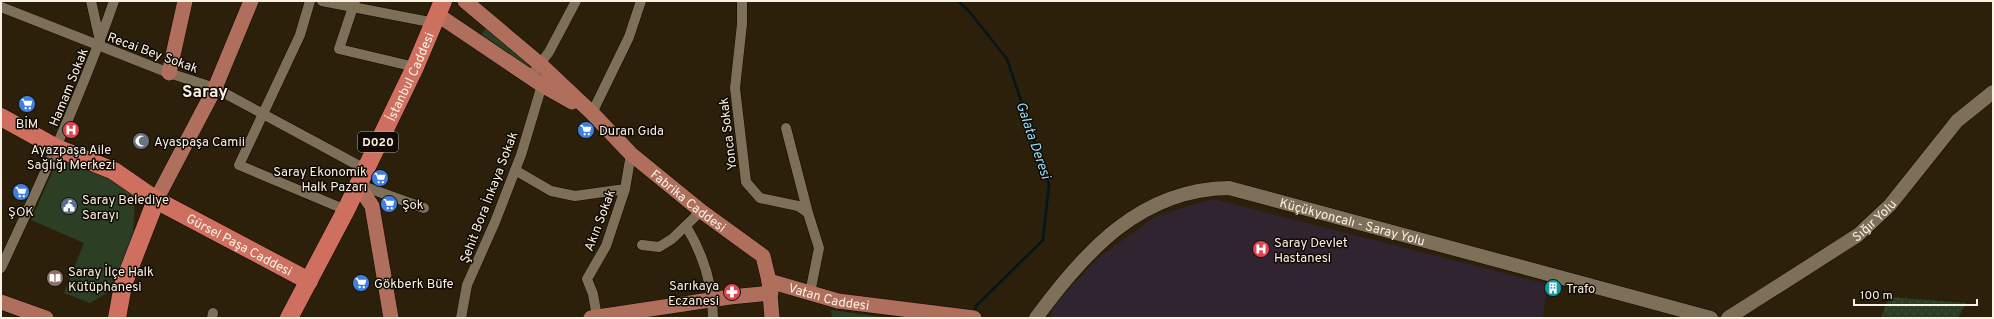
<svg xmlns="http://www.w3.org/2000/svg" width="1994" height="319" font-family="Overpass,sans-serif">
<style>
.medical{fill:#312431}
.grass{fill:url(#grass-dots)}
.park{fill:#2c3f24}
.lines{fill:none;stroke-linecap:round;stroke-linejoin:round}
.stream{stroke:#04161d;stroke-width:2.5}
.street-casing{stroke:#140900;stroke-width:11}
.secondary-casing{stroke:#140900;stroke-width:15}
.primary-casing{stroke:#140900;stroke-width:16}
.highway-casing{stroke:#140900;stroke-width:19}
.street{stroke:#7e7058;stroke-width:10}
.secondary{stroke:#7e7058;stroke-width:14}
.primary{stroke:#af6f5c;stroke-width:15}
.highway{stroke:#cf6f5f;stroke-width:18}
.labels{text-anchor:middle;stroke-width:3;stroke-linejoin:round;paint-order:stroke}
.shield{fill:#100a03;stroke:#b3aca0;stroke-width:1}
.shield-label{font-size:12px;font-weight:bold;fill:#f9f1e4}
.street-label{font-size:13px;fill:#f9f1e4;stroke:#100a03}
.poi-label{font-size:13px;fill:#f9f1e4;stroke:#100a03;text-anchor:start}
.water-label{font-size:14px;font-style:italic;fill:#96dcfa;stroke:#100a03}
.district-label{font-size:17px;font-weight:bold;fill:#f9f1e4;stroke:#100a03}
</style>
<defs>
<pattern id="grass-dots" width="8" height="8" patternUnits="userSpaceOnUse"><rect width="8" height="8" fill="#2c3f24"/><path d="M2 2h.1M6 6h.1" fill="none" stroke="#415239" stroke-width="1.8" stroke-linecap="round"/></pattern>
</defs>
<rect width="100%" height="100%" fill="#2c200a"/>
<path class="medical" d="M1213 199 1547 284 1543 318H1051L1052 307 1097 259 1156 216Z"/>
<path class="grass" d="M1889 297 1966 303 1958 318H1881Z"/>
<path class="park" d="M487 26 533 66 528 71 479 39Z
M59 157 108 178 135 196 133 233 124 259 107 293 90 303 64 293 84 243 31 220Z
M831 310 888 318H832Z"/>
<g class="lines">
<path class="stream" d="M958 1 968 10 1007 59 1049 184 1043 240 976 306 974 313"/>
<g class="street-casing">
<path id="street" d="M91 1 100 41
M310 1 300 35 239 165 346 210
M322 1 435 23
M355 1 339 49 415 67
M742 1V24L735 88 746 182 760 198 798 206 808 213 819 248 810 293
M1 7 169 73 215 88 365 169
M530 77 549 52 576 1
M592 113 629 37 641 1
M786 128 808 213
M515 170 551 191 575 196 625 189
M357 184 424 208
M686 226C703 254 713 286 713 318
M642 245 659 247 672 239 701 211
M1 268C42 180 82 93 114 1
M597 317 593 294 587 279 606 246 625 189 631 154
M212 318 213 313
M461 318 467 285 495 222 521 155 542 85"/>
</g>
<g class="secondary-casing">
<g id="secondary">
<path id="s1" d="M1036 318C1085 251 1141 189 1229 188L1711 318"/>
<path id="s2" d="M1728 318 1858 235 1890 205 1957 121 1993 92"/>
</g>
</g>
<g class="primary-casing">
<g id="primary">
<path id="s3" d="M465 1 541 65 592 113 631 154 701 211 763 256 769 281 772 318"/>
<path d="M438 15 542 85 572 102"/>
<path d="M169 73 185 1"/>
<path d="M357 184 372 206 391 318"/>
<path d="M156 200 215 88 251 1"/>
<path id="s4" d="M769 281 838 301 974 318"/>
<path d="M1 302 46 318"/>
<path d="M591 318 730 297 771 293"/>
</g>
</g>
<g class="highway-casing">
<g id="highway">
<path id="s5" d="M1 117 57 148 114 171 156 200 309 281"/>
<path d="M117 318 123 285 156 200"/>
<path id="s6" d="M289 318 346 210 415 67 443 1"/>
</g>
</g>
<use href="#street" class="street"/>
<use href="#secondary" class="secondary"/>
<use href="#primary" class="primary"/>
<use href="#highway" class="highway"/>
</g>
<defs>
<g id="supermarket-disc" transform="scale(0.9)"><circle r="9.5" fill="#3f7fe0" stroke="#100a03"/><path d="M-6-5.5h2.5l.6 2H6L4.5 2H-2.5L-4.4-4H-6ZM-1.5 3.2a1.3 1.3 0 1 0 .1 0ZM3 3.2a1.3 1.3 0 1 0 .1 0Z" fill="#fff"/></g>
<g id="hospital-disc" transform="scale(0.9)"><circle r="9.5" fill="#e0444e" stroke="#100a03"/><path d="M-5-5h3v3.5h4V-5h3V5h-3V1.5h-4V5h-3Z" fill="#fff"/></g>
<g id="mosque-disc" transform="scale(0.9)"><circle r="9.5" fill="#6b7280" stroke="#100a03"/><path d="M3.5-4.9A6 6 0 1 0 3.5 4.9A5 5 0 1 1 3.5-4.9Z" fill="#fff"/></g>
<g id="civic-disc" transform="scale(0.9)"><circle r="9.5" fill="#5c6f8a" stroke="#100a03"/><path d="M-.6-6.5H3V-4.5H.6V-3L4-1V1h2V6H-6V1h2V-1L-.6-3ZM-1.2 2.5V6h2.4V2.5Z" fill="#fff"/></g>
<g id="library-disc" transform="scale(0.9)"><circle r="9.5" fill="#8d6e63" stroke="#100a03"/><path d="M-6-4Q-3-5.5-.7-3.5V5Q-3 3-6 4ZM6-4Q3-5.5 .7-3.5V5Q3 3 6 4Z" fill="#fff"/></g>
<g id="building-disc" transform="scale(0.9)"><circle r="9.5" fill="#0f9aa8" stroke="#100a03"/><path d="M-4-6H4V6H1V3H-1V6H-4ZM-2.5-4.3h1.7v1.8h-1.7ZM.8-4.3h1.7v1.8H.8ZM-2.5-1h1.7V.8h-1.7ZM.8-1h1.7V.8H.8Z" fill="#fff"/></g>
<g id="pharmacy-disc" transform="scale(0.9)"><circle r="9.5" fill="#e0444e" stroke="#100a03"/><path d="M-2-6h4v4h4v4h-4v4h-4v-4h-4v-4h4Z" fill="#fff"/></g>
</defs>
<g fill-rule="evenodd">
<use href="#supermarket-disc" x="27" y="104"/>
<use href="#hospital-disc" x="71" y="130"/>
<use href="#supermarket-disc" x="586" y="130"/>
<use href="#mosque-disc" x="141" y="141"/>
<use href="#supermarket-disc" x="380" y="178"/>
<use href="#supermarket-disc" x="21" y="192"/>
<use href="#supermarket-disc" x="389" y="204"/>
<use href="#civic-disc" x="69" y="206"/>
<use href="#hospital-disc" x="1261" y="249"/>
<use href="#library-disc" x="55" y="278"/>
<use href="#supermarket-disc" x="361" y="283"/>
<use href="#building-disc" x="1553" y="288"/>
<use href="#pharmacy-disc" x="732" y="292"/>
</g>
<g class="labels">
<rect class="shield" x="358" y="132" width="40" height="20" rx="3"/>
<g class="shield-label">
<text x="378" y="146">D020</text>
</g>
<g class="street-label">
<text transform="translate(153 52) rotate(20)" y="5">Recai Bey Sokak</text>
<text dy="5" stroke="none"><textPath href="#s6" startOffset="270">İstanbul Caddesi</textPath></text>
<text transform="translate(68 87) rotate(-68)" y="5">Hamam Sokak</text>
<text transform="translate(727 134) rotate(-97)" y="5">Yonca Sokak</text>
<text transform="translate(488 197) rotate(-69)" y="5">Şehit Bora İnkaya Sokak</text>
<text dy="5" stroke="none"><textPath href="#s3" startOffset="300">Fabrika Caddesi</textPath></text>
<text dy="5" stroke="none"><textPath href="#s2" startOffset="176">Sığır Yolu</textPath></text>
<text transform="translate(599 220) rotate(-69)" y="5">Akın Sokak</text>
<text dy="5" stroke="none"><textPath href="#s1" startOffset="370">Küçükyoncalı - Saray Yolu</textPath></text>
<text dy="5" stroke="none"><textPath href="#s5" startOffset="271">Gürsel Paşa Caddesi</textPath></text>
<text dy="5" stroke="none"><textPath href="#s4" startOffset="62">Vatan Caddesi</textPath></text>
</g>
<g class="poi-label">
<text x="27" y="128" text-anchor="middle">BİM</text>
<text x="599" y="135">Duran Gıda</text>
<text x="154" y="146">Ayaspaşa Camii</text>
<text x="71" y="154" text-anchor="middle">Ayazpaşa Aile<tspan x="71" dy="15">Sağlığı Merkezi</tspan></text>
<text x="367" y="176" text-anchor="end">Saray Ekonomik<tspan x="367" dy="15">Halk Pazarı</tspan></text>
<text x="82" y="204">Saray Belediye<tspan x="82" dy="15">Sarayı</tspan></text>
<text x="402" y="209">Şok</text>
<text x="21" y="216" text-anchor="middle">ŞOK</text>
<text x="1274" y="247">Saray Devlet<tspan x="1274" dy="15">Hastanesi</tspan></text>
<text x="68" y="276">Saray İlçe Halk<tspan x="68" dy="15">Kütüphanesi</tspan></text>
<text x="374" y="288">Gökberk Büfe</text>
<text x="719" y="290" text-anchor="end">Sarıkaya<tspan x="719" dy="15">Eczanesi</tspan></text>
<text x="1566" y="293">Trafo</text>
</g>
<g class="water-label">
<text transform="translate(1034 140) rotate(71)" y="5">Galata Deresi</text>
</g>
<g class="district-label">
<text x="205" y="97">Saray</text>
</g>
</g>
<rect width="1994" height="319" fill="none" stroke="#f9f1e4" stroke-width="4"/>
<path d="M1854 299v6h123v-6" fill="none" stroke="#f9f1e4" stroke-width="2"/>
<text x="1860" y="299" font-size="12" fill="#f9f1e4" stroke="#100a03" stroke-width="3" paint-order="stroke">100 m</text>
</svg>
